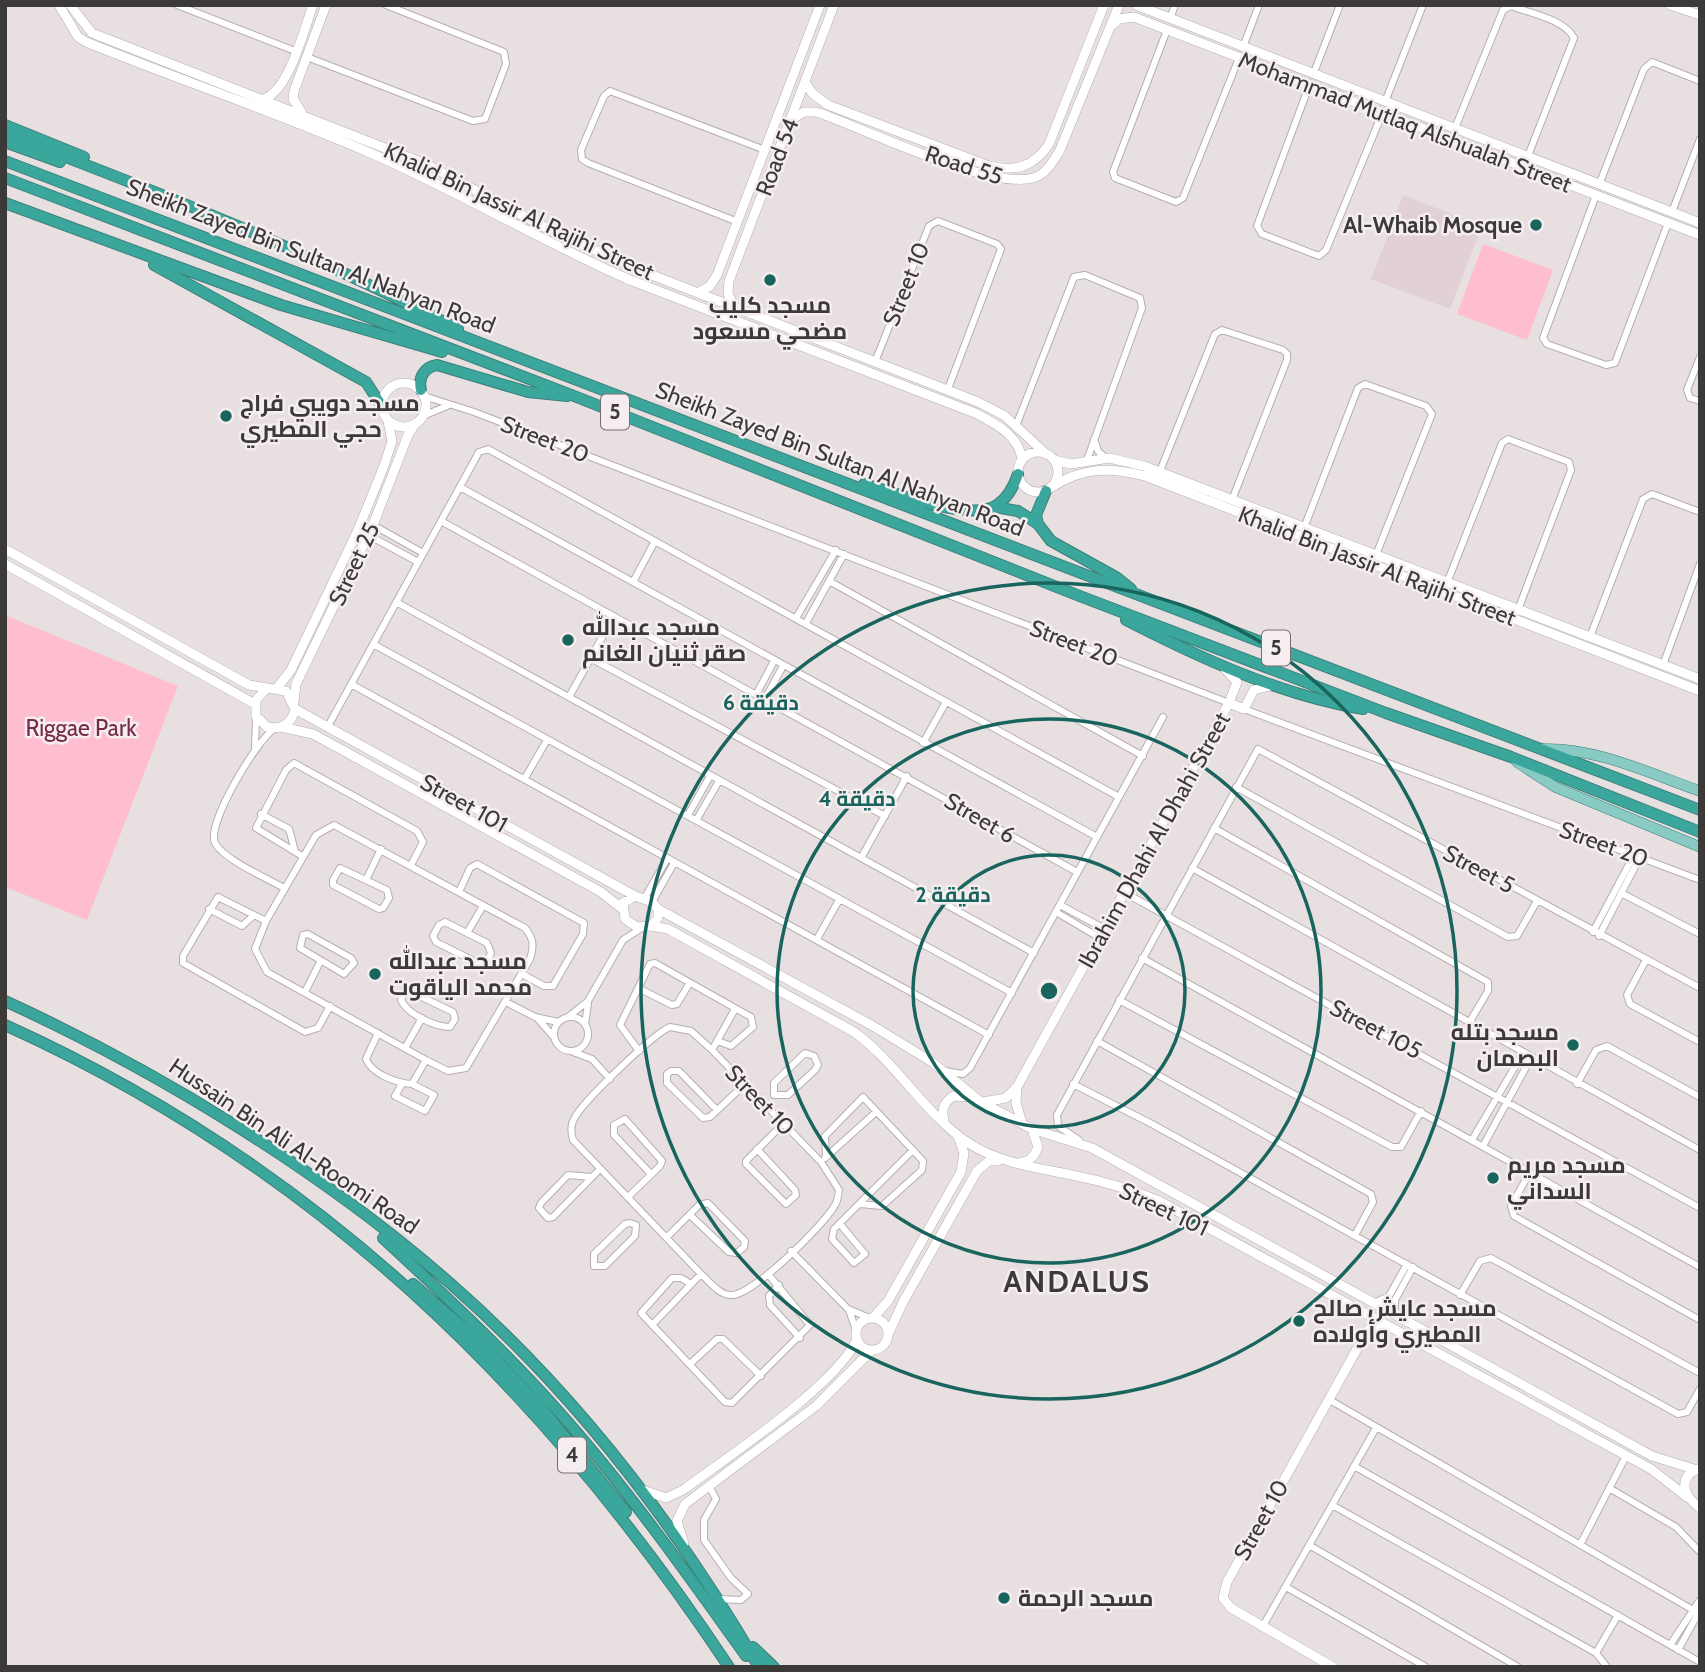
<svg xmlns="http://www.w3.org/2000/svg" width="1705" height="1672" font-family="Cabin,Cairo,sans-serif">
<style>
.built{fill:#e1d0d4}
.green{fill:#febed0}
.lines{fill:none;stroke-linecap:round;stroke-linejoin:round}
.street-casing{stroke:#b6aeb0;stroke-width:8}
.secondary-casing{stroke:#b6aeb0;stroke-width:10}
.primary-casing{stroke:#3b8079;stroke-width:11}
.highway-casing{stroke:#3b8079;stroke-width:12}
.street{stroke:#fff;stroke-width:6}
.secondary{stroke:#fff;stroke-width:9}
.primary{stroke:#89cac4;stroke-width:10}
.highway{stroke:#3aa69c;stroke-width:10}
.ring{fill:none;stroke:#19655e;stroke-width:3.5}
.poi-dot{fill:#19655e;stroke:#f5edef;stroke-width:2.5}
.labels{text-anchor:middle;stroke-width:5;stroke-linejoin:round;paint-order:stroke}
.shield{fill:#f5edef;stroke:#746f70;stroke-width:2}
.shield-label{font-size:21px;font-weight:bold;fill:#3c3939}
.street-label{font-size:23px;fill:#3c3939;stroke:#f5edef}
.poi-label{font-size:23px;font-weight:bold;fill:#3c3939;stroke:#f5edef;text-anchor:start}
.park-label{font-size:23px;fill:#752b47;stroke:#f5edef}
.district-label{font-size:30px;font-weight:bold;letter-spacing:2px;fill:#3c3939;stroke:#f5edef}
.centre{fill:#19655e;stroke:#f5edef;stroke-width:3.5}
.ring-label{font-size:21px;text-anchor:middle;font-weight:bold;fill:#19655e;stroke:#f5edef;stroke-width:5;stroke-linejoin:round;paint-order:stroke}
</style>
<rect width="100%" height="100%" fill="#e8dfe1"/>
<path class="built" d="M1403 195 1482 226 1450 309 1371 279Z"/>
<path class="green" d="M1483 244 1553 270 1527 340 1457 314Z
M5 615 178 686 87 920 5 887Z"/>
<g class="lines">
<g class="street-casing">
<path id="street" d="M177 5 295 51
M1170 19 1175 5
M1167 30 1113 172 1115 178 1176 202 1183 198 1239 58
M1243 47 1259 5
M307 57 473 121 485 119 506 64 504 52 386 5
M1313 75 1340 5
M1309 86 1257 226 1262 234 1319 256 1326 250 1382 114
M1385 102 1423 5
M1455 128 1503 10 1511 6C1530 13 1564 19 1574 38L1528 156
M1599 185 1644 69 1652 62 1700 81
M1596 195 1543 338 1547 344 1606 365 1615 363 1668 223
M1672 212 1700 139
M738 222 588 163 582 159 581 150 604 96 610 91 765 150
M1700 357 1687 390 1690 398 1700 401
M875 362 929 226 938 221 997 244 1001 249 948 389
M424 396 474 412 1229 703
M423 416 447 406
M1016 426 1074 277 1085 275 1140 298 1142 308 1087 460
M1094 439 1098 451 1106 458
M1160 471 1215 334 1222 330 1283 350 1287 354V360L1232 500
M460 487 1097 837
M441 521 1077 872
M373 525 423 553
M1304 528 1358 388 1365 384 1426 406 1432 414 1376 555
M368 535 418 562
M829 581 1143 756
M633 582 655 541
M1447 583 1502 443 1508 439 1569 462 1571 470 1518 610
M396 602 1034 953
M796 618 836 550
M806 623 844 554
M1590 637 1643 499 1652 494 1700 512
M373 644 1012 993
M592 659 885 816
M1663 665 1700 564
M351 684 989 1035
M756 695 774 661
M569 697 614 616
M765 699 783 666
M1244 709 1700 880
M327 728 479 452 488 449 1119 797
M274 729C257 740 206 824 215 843 224 860 267 878 284 888
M923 743 946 702
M255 748 256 717
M525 778 547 740
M1236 787 1508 937 1517 936 1537 901
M261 814 289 829 295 851
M688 815 710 776
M697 819 719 781
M334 825 525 928C534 939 534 946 530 959L466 1068 448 1071 426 1060 267 972 255 949 266 921 316 835Z
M1214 828 1488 982V991L1469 1023
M302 856 256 828 286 770 294 763 417 831 423 842 411 865
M861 858 907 776
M340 868 387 890 389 898 383 908 379 909 333 885V880Z
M1192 868 1700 1150
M366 880 381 849
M459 892 470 868 477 864 584 923 583 934 553 986H544L522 974
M1125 893 1700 1208
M1621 893 1700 934
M644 899 667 859
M652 902 674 863
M1060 905 1105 929
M209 909 242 926 254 915
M1056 912 1100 938
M266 921 218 897 183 956V963L305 1032 318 1028 330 1006
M445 922 487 943 491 953 486 963 480 964 436 942 433 936 439 925Z
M1593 932 1634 855
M467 933 483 906
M308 934 351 958 354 963 344 974 300 948 303 935Z
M1599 936 1640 857
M817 939 839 900
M1142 958 1700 1267
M1646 960 1627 995 1630 1004 1700 1042
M638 988 672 1005 677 1004 689 984
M405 989 453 1012 455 1019 450 1027C435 1027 407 1014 401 1000Z
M305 992 320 962
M1119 1000 1392 1147H1401L1421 1111
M506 1002 535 1017 558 1022
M554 1034a17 17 0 1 1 34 0a17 17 0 1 1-34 0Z
M568 1017 588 1001 623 940 640 929
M537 1018 553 1036
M585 1025 588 1003
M670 1027 691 1031 712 1050 821 1162 839 1190C838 1195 838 1201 835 1205 824 1225 753 1295 732 1295 720 1296 710 1282 701 1274L573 1140C571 1133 570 1126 574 1119 582 1102 653 1034 670 1027Z
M378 1033 366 1059C372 1074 396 1083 412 1084L426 1060
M1097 1041 1371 1194 1373 1202 1355 1235
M405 1048 422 1018
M712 1050 735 1009
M639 1051 620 1025 650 964 655 963 751 1017 753 1027 731 1046 718 1041
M573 1052 592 1059 610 1079
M805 1053 814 1056 818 1065 815 1070 788 1095H774V1083Z
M945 1071 963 1074 970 1068 1163 717
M402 1084 395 1096 425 1111 434 1095 412 1084
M1073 1084 1152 1124 1678 1414 1687 1412 1700 1389
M1577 1084 1596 1050 1607 1046 1700 1097
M717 1110 679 1071H671L667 1074V1083L703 1118 710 1117 744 1085
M1079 1140 1058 1126 1057 1115 1258 749 1700 988
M1472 1140 1523 1053
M1483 1146 1531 1058
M757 1149 795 1190 796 1195 786 1204 746 1164V1161L782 1125
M826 1156 825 1136 863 1097 923 1161 922 1170 882 1206 860 1204
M825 1158 876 1112
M1530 1172 1511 1206 1514 1216 1700 1320
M592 1177 568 1175 541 1203 539 1208 548 1218 553 1217 599 1170
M628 1197 660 1166 662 1161 625 1119 614 1125V1135L651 1174
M630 1223 636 1225 635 1236 605 1266H594V1254L625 1224Z
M840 1224 865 1254 854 1263 832 1239 834 1229 913 1150
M667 1237 699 1205 708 1203 745 1241 744 1247 737 1253 729 1252 690 1215
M791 1251 848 1309 872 1319
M691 1284 681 1278H672L641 1313 725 1402 732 1403 810 1325 768 1274
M779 1285 769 1296 770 1305 800 1338
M1460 1295 1480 1261 1491 1258 1700 1373
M1374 1303 1389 1296 1407 1264
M849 1310 857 1333
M1395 1315V1300L1413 1267
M652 1325 701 1274
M690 1364 717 1339H723L761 1376
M1328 1399 1700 1614
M1354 1466 1700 1662
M709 1486 716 1499 704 1520V1540L731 1578 748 1594 741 1600 718 1599
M1609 1488 1676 1527 1700 1552
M1332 1505 1596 1653 1607 1667
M1309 1545 1518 1667
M1580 1545 1626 1456
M1286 1587 1426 1667
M1263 1626 1376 1428
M1670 1645 1700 1600
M1678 1650 1699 1612
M1596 1653 1618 1615"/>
</g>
<g class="secondary-casing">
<path id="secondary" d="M59 5 78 37 86 42C180 80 275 112 368 152 457 190 540 241 630 280L975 413C996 424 1019 435 1022 460
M70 5 92 33 428 165 548 229 634 268 978 402 1005 416 1045 453
M1136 5 1700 223
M1670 5 1700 15
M1111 26 1119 19 1134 17 1700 235
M805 83 813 94 828 105 989 166C1015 172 1034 167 1049 144L1104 5
M263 99C289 92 304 29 313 5
M302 113 293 99 294 91 326 5
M791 120 804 112H816C861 126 1002 198 1040 175 1048 170 1055 159 1060 150L1119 5
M698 293 710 286 717 275 820 5
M734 306 728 294 729 281 834 5
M382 405a22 22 0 1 1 44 0a22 22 0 1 1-44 0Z
M1018 472a20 20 0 1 1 40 0a20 20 0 1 1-40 0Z
M1054 460 1071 464 1109 458 1144 466 1700 679
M1052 487C1083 467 1110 467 1145 476L1700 691
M5 549 249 685 286 691 295 709C292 723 282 730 267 727L256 716V700L266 689
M5 564 255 704
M277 688 291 670 358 530 384 466 392 441 388 421
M294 702 296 684 373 525 408 435 415 424
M1229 703 1244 709 1254 690 1273 685
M295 709 635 896
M281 727 313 734 601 892 621 908
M635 896 652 902 658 909V918L651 926 637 927 625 919 623 903Z
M658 909 873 1026 932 1062 981 1102 1032 1129 1092 1148 1652 1456 1697 1470
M651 926 668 929 854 1032C897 1063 925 1115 970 1144 1000 1163 1037 1168 1072 1175 1102 1181 1131 1189 1159 1201L1651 1469 1687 1497
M1017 1087 1016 1103 1022 1123
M983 1102 1006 1098 1017 1087 1229 703 1237 682 1225 669
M944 1120C941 1109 944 1103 953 1096L972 1097
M1019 1163C1030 1162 1034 1157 1038 1147L1032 1129
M856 1334a16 16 0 1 1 32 0a16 16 0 1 1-32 0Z
M873 1318 888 1301 961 1172 964 1153 958 1136
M888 1335 903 1302 977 1171 989 1161H998
M1698 1469C1676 1478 1685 1497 1700 1508
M640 1489 666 1498 683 1490C725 1459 838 1384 857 1339
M684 1544 677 1521 685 1504 816 1406 872 1350
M1333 1667 1231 1608 1223 1598 1227 1582 1367 1331 1381 1323"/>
</g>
<g class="primary-casing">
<path id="primary" d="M1543 749C1595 747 1651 774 1700 791
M1517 762 1555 787 1700 847"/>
</g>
<g class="highway-casing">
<path id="highway" d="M5 125 84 157
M5 134C159 192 312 253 458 329
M5 142 60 162
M5 161 1700 810
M5 178 574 396 1077 595 1386 713 1511 757 1700 832
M5 203 281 305 442 352
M154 265 366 382 381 405
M421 390C418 378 424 367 437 365L528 392 567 396
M864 484C894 492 971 523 997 505 1008 498 1014 486 1018 474
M1046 491 1036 515 1038 524 1051 541 1116 577 1131 589
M995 507 1018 511 1038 524
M1126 620C1200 658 1280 695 1363 709
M5 1001C160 1072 323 1172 451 1284 574 1392 677 1526 759 1667
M5 1025C315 1165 542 1386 729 1667
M383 1238C443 1294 503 1349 558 1411 626 1487 686 1572 746 1656
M413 1284 475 1338 539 1405 626 1512
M753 1647 774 1667"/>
</g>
<use href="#street" class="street"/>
<use href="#secondary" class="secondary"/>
<use href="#primary" class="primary"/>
<use href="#highway" class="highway"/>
</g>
<g class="ring">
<circle cx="1049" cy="991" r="136"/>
<circle cx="1049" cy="991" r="272"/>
<circle cx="1049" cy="991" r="408"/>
</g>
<g class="poi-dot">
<circle cx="1536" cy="225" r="7"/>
<circle cx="770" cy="280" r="7"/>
<circle cx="226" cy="416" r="7"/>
<circle cx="568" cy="640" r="7"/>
<circle cx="375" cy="974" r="7"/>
<circle cx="1573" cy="1045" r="7"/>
<circle cx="1493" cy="1178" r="7"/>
<circle cx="1299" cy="1321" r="7"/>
<circle cx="1004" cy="1598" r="7"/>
</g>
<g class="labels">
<g class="shield">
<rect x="601" y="394.5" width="28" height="35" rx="5"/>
<rect x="1262" y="630.5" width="28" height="35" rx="5"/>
<rect x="558" y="1437.5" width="28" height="35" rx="5"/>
</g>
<g class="shield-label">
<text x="615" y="419">5</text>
<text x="1276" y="655">5</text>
<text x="572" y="1462">4</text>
</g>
<g class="street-label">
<text transform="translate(1405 122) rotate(21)" y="8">Mohammad Mutlaq Alshualah Street</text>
<text transform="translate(777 157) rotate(-69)" y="8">Road 54</text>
<text transform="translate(964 165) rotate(18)" y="8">Road 55</text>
<text transform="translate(519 211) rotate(25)" y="8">Khalid Bin Jassir Al Rajihi Street</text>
<text transform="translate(311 256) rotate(21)" y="8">Sheikh Zayed Bin Sultan Al Nahyan Road</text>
<text transform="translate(906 284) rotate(-68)" y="8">Street 10</text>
<text transform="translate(545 439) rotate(21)" y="8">Street 20</text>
<text transform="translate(840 459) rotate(21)" y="8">Sheikh Zayed Bin Sultan Al Nahyan Road</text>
<text transform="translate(354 564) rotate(-65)" y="8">Street 25</text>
<text transform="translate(1377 566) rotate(21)" y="8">Khalid Bin Jassir Al Rajihi Street</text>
<text transform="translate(1074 643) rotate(21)" y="8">Street 20</text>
<text transform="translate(464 803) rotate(29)" y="8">Street 101</text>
<text transform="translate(980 818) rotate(30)" y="8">Street 6</text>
<text transform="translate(1154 840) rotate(-61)" y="8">Ibrahim Dhahi Al Dhahi Street</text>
<text transform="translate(1604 844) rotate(20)" y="8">Street 20</text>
<text transform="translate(1479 869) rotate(28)" y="8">Street 5</text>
<text transform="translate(1376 1029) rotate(28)" y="8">Street 105</text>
<text transform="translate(760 1100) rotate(46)" y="8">Street 10</text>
<text transform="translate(294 1146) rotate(34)" y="8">Hussain Bin Ali Al-Roomi Road</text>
<text transform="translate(1164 1209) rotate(25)" y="8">Street 101</text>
<text transform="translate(1261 1520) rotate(-61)" y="8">Street 10</text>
</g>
<g class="poi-label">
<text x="1522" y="233" text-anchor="end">Al-Whaib Mosque</text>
<text x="770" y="313" text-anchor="middle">مسجد كليب<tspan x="770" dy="26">مضحي مسعود</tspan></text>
<text x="240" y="411">مسجد دويبي فراج<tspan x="240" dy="26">حجي المطيري</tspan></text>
<text x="582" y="635">مسجد عبدالله<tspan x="582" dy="26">صقر ثنيان الغانم</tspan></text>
<text x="389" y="969">مسجد عبدالله<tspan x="389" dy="26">محمد الياقوت</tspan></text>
<text x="1559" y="1040" text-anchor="end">مسجد بتله<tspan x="1559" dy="26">البصمان</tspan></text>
<text x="1507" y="1173">مسجد مريم<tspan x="1507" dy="26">السداني</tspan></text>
<text x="1313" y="1316">مسجد عايش صالح<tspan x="1313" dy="26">المطيري وأولاده</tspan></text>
<text x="1018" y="1606">مسجد الرحمة</text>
</g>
<g class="park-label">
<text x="81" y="736">Riggae Park</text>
</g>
<g class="district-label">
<text x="1077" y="1292">ANDALUS</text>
</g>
</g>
<circle cx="1049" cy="991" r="10" class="centre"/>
<g class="ring-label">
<text x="761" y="710">6 دقيقة</text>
<text x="857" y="806">4 دقيقة</text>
<text x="953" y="902">2 دقيقة</text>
</g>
<rect width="1705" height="1672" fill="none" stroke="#3c3939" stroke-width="14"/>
</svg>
